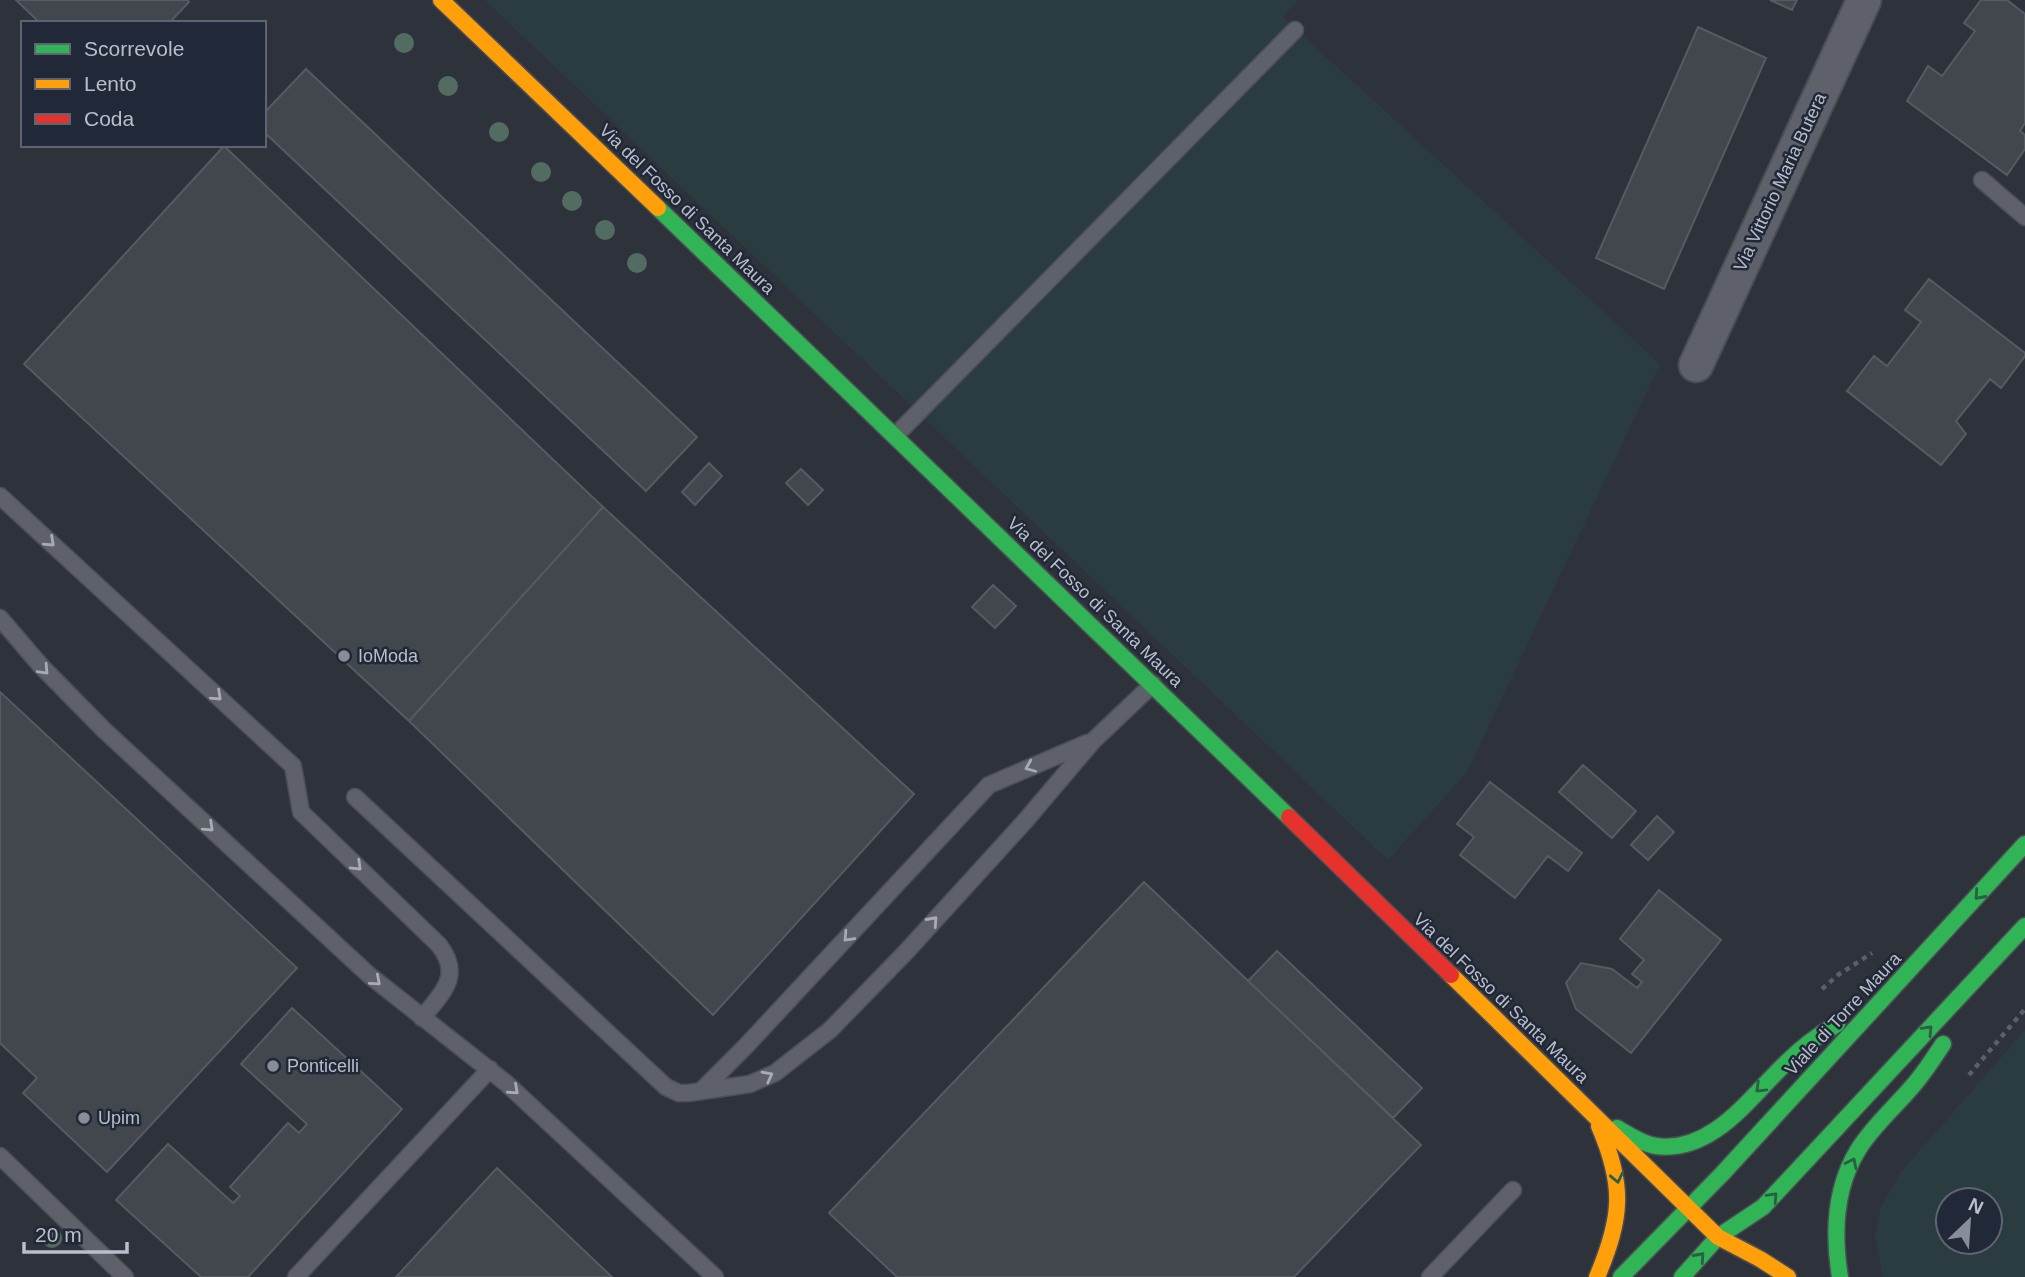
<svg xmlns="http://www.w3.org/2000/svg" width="2025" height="1277" font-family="Helvetica,sans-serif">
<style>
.green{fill:#2b3c41;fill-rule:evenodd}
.building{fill:#42464d;stroke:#565a63;stroke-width:2}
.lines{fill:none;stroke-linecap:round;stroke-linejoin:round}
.lane-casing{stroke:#4a4d54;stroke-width:19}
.street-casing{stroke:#4a4d54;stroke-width:37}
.fast-casing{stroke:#4a4d54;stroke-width:19}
.slow-casing{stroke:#4a4d54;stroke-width:19}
.jam-casing{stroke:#4a4d54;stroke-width:19}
.path{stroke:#5b6066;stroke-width:4.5;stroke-dasharray:5 5;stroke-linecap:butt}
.lane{stroke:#5e6169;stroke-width:16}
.street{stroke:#5e6169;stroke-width:33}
.fast{stroke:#30b455;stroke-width:16}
.slow{stroke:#ff9f0a;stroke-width:16}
.jam{stroke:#e5322d;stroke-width:16}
.tree{fill:#536c61}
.oneway{stroke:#a7abb7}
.oneway2{stroke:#276043}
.poi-dot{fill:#888d99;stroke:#212837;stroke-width:2.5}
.labels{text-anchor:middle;stroke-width:5;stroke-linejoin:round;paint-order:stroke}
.street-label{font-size:18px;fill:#b9becb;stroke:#212837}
.poi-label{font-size:18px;fill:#b9becb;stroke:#212837;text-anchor:start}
</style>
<rect width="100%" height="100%" fill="#2e323b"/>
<path class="green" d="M485 0H1298L1283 17 1660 364 1467 772 1388 860Z
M2025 1030V1277H1883L1875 1237 1880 1209 1900 1173ZM1990 1200V1242H1948V1200Z"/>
<path class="building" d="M16 0H188L189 2 169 23H40Z
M1770 0H1797L1792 10Z
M1981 0H2007L2025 14V123L2020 131 2025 135V149L2007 175 1907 101 1928 66 1942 76 1975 31 1964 23Z
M1698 27 1766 58 1664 289 1596 258Z
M306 69 697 437 646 491 264 132V113Z
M224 146 603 507 409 721 24 364Z
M1929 279 2025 353V356L2001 388 1990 379 1956 421 1966 434 1941 465 1847 391 1874 356 1887 366 1921 322 1905 310Z
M709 463 722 476 695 505 682 492Z
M801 469 823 490 808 505 786 483Z
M603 507 914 794 713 1015 409 721Z
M993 585 1016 606 995 628 972 607Z
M0 692 297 968 107 1172 23 1093 37 1078 0 1043Z
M1583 765 1636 811 1612 838 1559 792Z
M1490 782 1582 853 1568 871 1548 856 1515 898 1460 855 1474 837 1457 824Z
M1657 816 1674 832 1648 860 1631 845Z
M1144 882 1421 1145 1294 1277H897L829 1213Z
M1659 890 1721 940 1631 1053 1576 1009 1566 983 1581 963 1612 969 1637 988 1642 982 1632 974 1644 960 1620 939Z
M1277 951 1422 1088 1393 1118 1248 981Z
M292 1008 402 1109 248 1277H201L116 1200 168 1144 233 1203 240 1196 230 1187 288 1123 299 1133 307 1124 241 1064Z
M497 1168 612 1277H396Z"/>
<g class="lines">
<g class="lane-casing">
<path id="lane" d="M1982 180 2025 217
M895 436 1295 30
M0 496 293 766 301 812 439 945C463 976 442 993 422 1018
M0 618 41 666 104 730 369 975 506 1083 715 1277
M355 797 666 1087 679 1093H688L750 1084 775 1073 830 1030 905 953 1026 820 1093 741 1153 684
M702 1090 746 1046 989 785 1087 743
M0 1156 125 1277
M296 1277 490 1069
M1430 1277 1513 1190"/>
</g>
<g class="street-casing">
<path id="street" d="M1696 365 1864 0"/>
</g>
<g class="fast-casing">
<path id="fast" d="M658 208 1289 817
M1617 1128C1629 1135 1642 1144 1656 1146 1712 1154 1750 1097 1786 1063 1801 1048 1818 1035 1837 1024
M1621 1277 1722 1174 2025 844
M1682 1277 1718 1237 1763 1207 2025 926
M1840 1277C1833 1234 1834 1189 1858 1150 1872 1127 1893 1109 1911 1088 1923 1075 1933 1059 1943 1044"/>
</g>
<g class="slow-casing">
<path id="slow" d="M441 0 658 208
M1451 975 1718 1237 1760 1259 1788 1277
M1597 1277C1622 1218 1625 1186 1599 1126"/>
</g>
<g class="jam-casing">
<path id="jam" d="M1289 817 1451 975"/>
</g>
<path class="path" d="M1822 989 1838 975 1872 953
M1969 1075 2025 1009"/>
<use href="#lane" class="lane"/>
<use href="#street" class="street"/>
<use href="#fast" class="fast"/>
<use href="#slow" class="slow"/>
<use href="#jam" class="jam"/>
</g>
<g class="tree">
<circle cx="404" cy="43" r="10"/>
<circle cx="448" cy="86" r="10"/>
<circle cx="499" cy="132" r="10"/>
<circle cx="541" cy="172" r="10"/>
<circle cx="572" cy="201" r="10"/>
<circle cx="605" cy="230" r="10"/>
<circle cx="637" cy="263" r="10"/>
<circle cx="52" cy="1238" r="10"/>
</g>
<defs><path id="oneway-chevron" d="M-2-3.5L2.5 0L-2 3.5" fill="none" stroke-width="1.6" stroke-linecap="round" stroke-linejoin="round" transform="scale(1.75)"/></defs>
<g class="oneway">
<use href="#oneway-chevron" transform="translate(50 542) rotate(43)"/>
<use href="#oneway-chevron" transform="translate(44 670) rotate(47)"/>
<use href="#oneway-chevron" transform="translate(217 696) rotate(43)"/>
<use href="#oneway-chevron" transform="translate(1030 767) rotate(157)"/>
<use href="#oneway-chevron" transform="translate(209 827) rotate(43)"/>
<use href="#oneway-chevron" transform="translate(357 866) rotate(44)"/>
<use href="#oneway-chevron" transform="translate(933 921) rotate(-48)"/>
<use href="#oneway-chevron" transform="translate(848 937) rotate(133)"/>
<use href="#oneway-chevron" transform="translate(376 981) rotate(41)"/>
<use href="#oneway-chevron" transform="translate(768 1076) rotate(-28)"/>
<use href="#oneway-chevron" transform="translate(514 1090) rotate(42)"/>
</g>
<g class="oneway2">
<use href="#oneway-chevron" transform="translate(1979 895) rotate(132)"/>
<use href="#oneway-chevron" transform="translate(1928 1030) rotate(-47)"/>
<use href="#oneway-chevron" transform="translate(1760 1088) rotate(136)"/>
<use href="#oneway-chevron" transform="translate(1852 1163) rotate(-64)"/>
<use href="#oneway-chevron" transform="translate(1617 1178) rotate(78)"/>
<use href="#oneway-chevron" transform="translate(1773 1197) rotate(-47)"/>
<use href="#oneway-chevron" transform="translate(1700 1257) rotate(-48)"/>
</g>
<g class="poi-dot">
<circle cx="344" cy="656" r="7"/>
<circle cx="273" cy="1066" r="7"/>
<circle cx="84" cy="1118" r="7"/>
</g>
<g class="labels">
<g class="street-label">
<text transform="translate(1780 182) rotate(-65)" y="6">Via Vittorio Maria Butera</text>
<text transform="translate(687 209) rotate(44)" y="6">Via del Fosso di Santa Maura</text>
<text transform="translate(1095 602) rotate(44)" y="6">Via del Fosso di Santa Maura</text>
<text transform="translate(1501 998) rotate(44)" y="6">Via del Fosso di Santa Maura</text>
<text transform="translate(1843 1014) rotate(-47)" y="6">Viale di Torre Maura</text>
</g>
<g class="poi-label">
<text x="358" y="662">IoModa</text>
<text x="287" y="1072">Ponticelli</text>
<text x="98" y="1124">Upim</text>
</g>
</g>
<rect x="21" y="21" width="245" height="126" fill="#212837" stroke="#5e6472" stroke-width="2"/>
<rect x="35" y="44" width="35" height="10" fill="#30b455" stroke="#5e6472" stroke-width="2"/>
<text x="84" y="56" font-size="21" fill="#b9becb">Scorrevole</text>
<rect x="35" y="79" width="35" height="10" fill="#ff9f0a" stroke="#5e6472" stroke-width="2"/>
<text x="84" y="91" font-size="21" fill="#b9becb">Lento</text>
<rect x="35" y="114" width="35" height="10" fill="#e5322d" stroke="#5e6472" stroke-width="2"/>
<text x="84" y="126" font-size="21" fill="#b9becb">Coda</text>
<g transform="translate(1969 1221) rotate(25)"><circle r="33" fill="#212837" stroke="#5e6472" stroke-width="2"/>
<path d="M0-5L12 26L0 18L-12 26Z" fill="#888d99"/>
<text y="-10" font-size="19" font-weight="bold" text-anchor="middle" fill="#b9becb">N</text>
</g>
<path d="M24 1242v10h103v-10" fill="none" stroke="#b9becb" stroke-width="3.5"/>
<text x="35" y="1242" font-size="21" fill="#b9becb" stroke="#212837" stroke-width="5" paint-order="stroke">20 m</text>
</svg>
